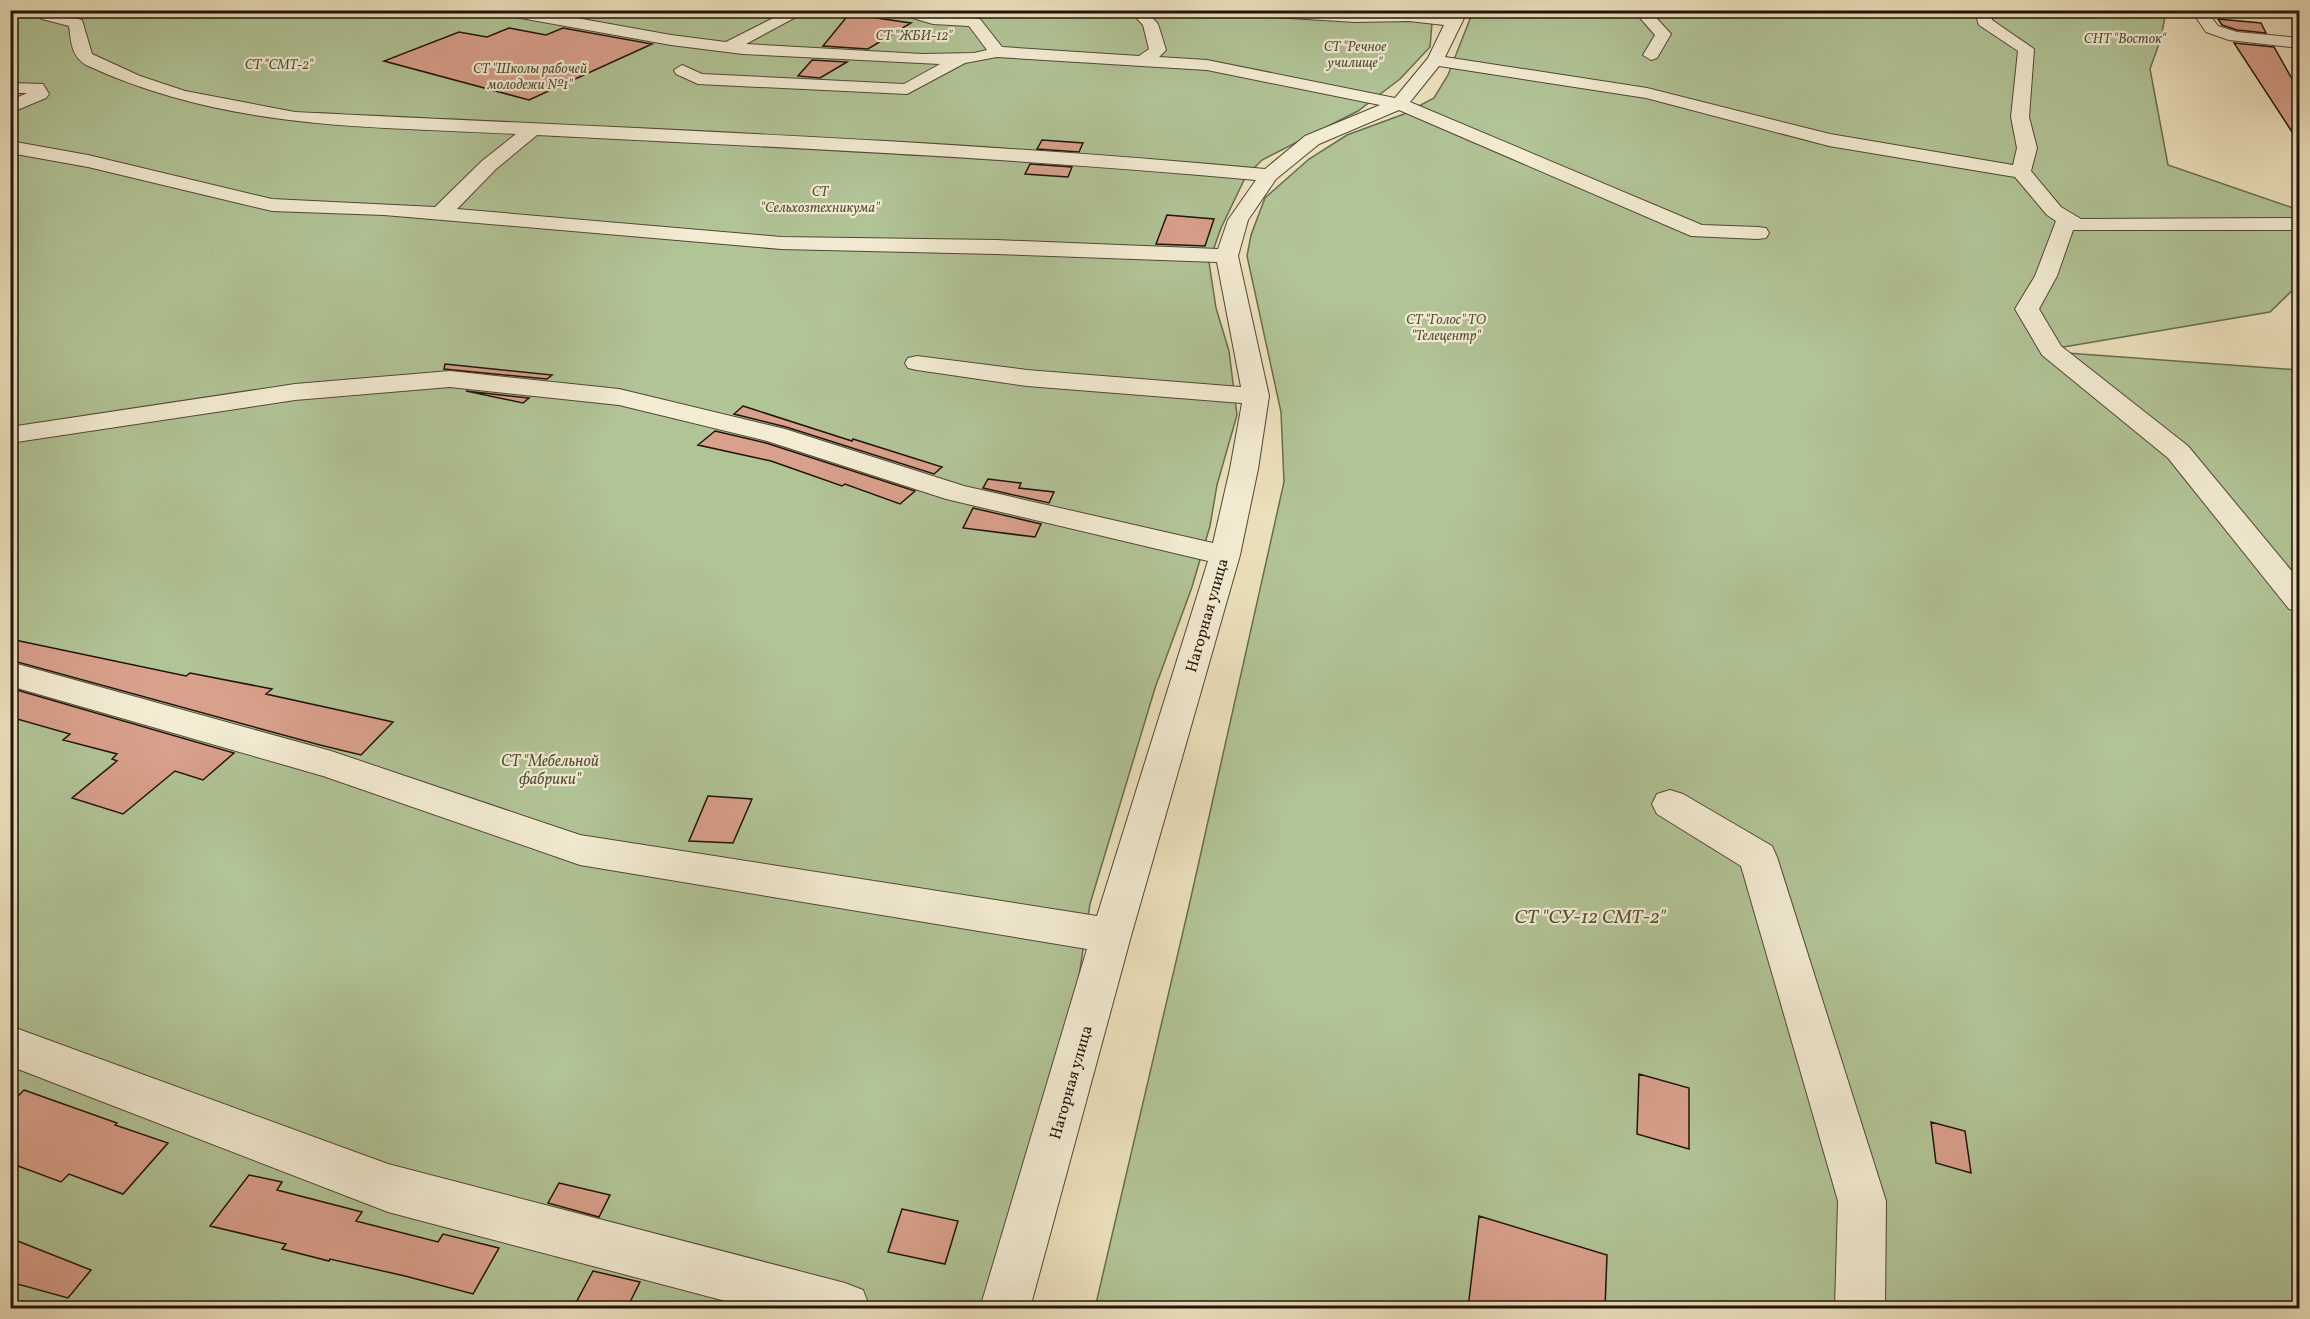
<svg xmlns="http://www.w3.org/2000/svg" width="2310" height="1319" font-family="Vollkorn,serif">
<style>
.green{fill:#b1c496;stroke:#686c50;stroke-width:1.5}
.building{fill:#d9a08b;stroke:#20130b;stroke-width:1.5}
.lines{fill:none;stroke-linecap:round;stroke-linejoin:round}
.minor-casing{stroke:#534637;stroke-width:2}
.minor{fill:#f3ecd3;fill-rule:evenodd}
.labels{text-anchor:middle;stroke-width:4.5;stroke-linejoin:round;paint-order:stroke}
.far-park-label{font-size:14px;font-style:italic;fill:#53513c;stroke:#f3ecd3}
.street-label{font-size:16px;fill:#20130b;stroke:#f3ecd3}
.park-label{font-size:16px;font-style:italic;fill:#53513c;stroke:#f3ecd3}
.near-park-label{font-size:20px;font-style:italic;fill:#53513c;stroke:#f3ecd3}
</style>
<rect width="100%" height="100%" fill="#ece1bc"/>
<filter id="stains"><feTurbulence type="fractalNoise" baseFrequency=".00333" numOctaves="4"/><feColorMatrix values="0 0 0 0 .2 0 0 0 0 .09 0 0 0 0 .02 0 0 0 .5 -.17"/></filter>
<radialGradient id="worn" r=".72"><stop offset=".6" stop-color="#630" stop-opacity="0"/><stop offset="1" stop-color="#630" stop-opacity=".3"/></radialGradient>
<path class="green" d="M10 11H1433L1430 47 1400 79 1358 111 1262 160 1246 176 1221 228 1209 262 1216 308 1229 351 1237 415 1217 485 1210 526 1192 587 1155 688 1090 904 1075 1002 987 1308H11Z
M1464 11H2166L2161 38 2150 69 2168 165 2299 210V284L2270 312 2040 351 2299 370V1308H1095L1189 906 1284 482 1281 412 1247 256 1251 235 1265 198 1309 159 1347 135 1404 114 1434 98 1448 75 1470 19Z"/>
<path class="building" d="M849 14 911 23 868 49 823 46Z
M2218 19 2261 23 2266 33 2237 30 2222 25Z
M509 28 546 35 563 28 652 44 529 100 384 61 459 32 487 37Z
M2234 43 2274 47 2300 93V140L2298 141Z
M812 60 847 62 820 78 798 76Z
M1042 140 1083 143 1079 152 1037 149Z
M1030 164 1072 167 1068 177 1025 174Z
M1167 215 1214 219 1205 246 1156 244Z
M445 364 552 375 547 379 444 369Z
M466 391 529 398 523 403Z
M743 406 852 441 853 439 942 467 934 474 786 427 734 414Z
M715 431 766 443 915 491 900 504 845 484 842 486 771 461 698 445Z
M988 479 1021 483 1019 488 1054 492 1049 503 983 488Z
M973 508 1041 524 1035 537 963 528Z
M10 639 186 676 190 673 272 689 266 694 393 722 361 755 320 745 10 660Z
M10 688 234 753 203 780 175 771 123 814 72 798 117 761 112 759 117 754 63 740 70 734 10 717Z
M708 796 752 799 733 843 689 841Z
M1639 1074 1689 1088V1149L1637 1134Z
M24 1090 117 1123 115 1125 168 1143 123 1194 69 1174 61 1182 10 1163V1104Z
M1931 1122 1965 1131 1971 1173 1936 1163Z
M249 1175 282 1182 277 1190 362 1212 356 1221 438 1242 443 1234 499 1248 473 1294 405 1276 330 1259 329 1261 282 1249 286 1244 210 1226Z
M559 1183 610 1195 599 1217 548 1203Z
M902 1209 958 1221 945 1264 888 1252Z
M1479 1216 1607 1255 1605 1308H1468Z
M10 1238 91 1270 68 1298 10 1282Z
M593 1271 640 1282 627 1308H573Z"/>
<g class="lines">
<g class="minor-casing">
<path id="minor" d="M497 10H532L671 35 726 42 789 10H809L746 44 922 54 974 53 987 50 969 26 933 24 896 13 894 10H920L934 14 980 19 1002 47 1139 56 1149 49 1143 25 1129 10H1145L1158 24 1166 50 1159 57 1207 60 1395 98 1428 58 1444 25 1409 21 1355 22 1239 15 1232 10 1409 11 1449 17V10H1464L1466 14 1445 57 1647 88 1830 134 2013 165 2017 148 2011 117 2018 51 1979 25 1974 10H1989L1992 20 2034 49 2029 117 2037 148 2031 171 2061 207 2081 219 2300 218V230H2073L2057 276 2039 309 2061 346 2188 446 2300 581V612L2289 609 2168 458 2042 355 2015 309 2035 276 2056 221 2047 215 2015 177 1829 146 1646 98 1439 66 1410 102 1702 225 1758 227 1766 228 1769 233 1766 238 1758 239 1691 236 1399 110 1319 144 1276 179 1248 220 1238 256 1269 396 1258 469 1240 555 1131 936 1030 1308H980L1087 949 580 865 323 776 10 686V662L331 751 580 835 1097 916 1208 561 946 499 767 441 619 405 450 387 295 400 10 443V427L295 384 450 371 619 389 785 429 964 486 1213 543 1230 469 1242 403 1027 386 917 370 908 368 905 363 908 358 917 356 1027 370 1241 387 1217 262 996 254 781 249 384 215 272 211 88 167 10 153V141L88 155 272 199 435 207 482 161 516 134C364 126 227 130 86 65 71 56 71 41 69 26L42 19 39 16 47 11 82 20 92 54 140 76 185 91 295 112C618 128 942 139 1265 169L1305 136 1380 105 1207 70 997 57 965 63 907 94 698 84 676 74 674 70 682 65 702 74 904 84 940 64 743 54 671 45 504 15ZM537 135C777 147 1017 158 1256 180L1228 220 1218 249 996 240 781 237 457 209 496 169Z
M1633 10H1649L1671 34 1657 58 1651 60 1643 55 1655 35Z
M2191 10H2206L2218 26 2237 32 2300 38V48L2229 40 2206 32Z
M10 83 43 84 49 94 46 98 10 113V101L27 93H10Z
M1670 790 1683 794 1772 846 1777 857 1886 1201 1885 1308H1835L1838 1201 1741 866 1657 814 1652 804 1657 794Z
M10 1026 388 1164 845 1283 863 1290 870 1308H752L388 1212 10 1066Z"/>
</g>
<use href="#minor" class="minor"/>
</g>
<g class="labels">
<g class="far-park-label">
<text x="914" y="40">СТ "ЖБИ-12"</text>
<text x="2125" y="43">СНТ "Восток"</text>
<text x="1355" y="51">СТ "Речное<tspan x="1355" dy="16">училище"</tspan></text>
<text x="279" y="69">СТ "СМТ-2"</text>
<text x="530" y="73">СТ "Школы рабочей<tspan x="530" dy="16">молодежи №1"</tspan></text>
<text x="820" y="196">СТ<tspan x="820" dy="16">"Сельхозтехникума"</tspan></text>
<text x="1446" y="324">СТ "Голос" ТО<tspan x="1446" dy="16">"Телецентр"</tspan></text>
</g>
<g class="street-label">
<text transform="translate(1206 615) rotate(-74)" y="6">Нагорная улица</text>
<text transform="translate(1070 1082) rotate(-74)" y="6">Нагорная улица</text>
</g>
<g class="park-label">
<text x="550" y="766">СТ "Мебельной<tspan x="550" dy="18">фабрики"</tspan></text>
</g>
<g class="near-park-label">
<text x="1590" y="923">СТ "СУ-12 СМТ-2"</text>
</g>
</g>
<rect width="2310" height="1319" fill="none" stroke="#ece1bc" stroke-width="36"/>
<rect x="12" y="12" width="2286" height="1295" fill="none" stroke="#20130b" stroke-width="3"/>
<rect x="18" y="18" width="2274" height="1283" fill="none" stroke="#20130b" stroke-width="1.5"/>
<rect width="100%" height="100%" filter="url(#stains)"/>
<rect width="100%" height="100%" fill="url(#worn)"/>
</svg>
